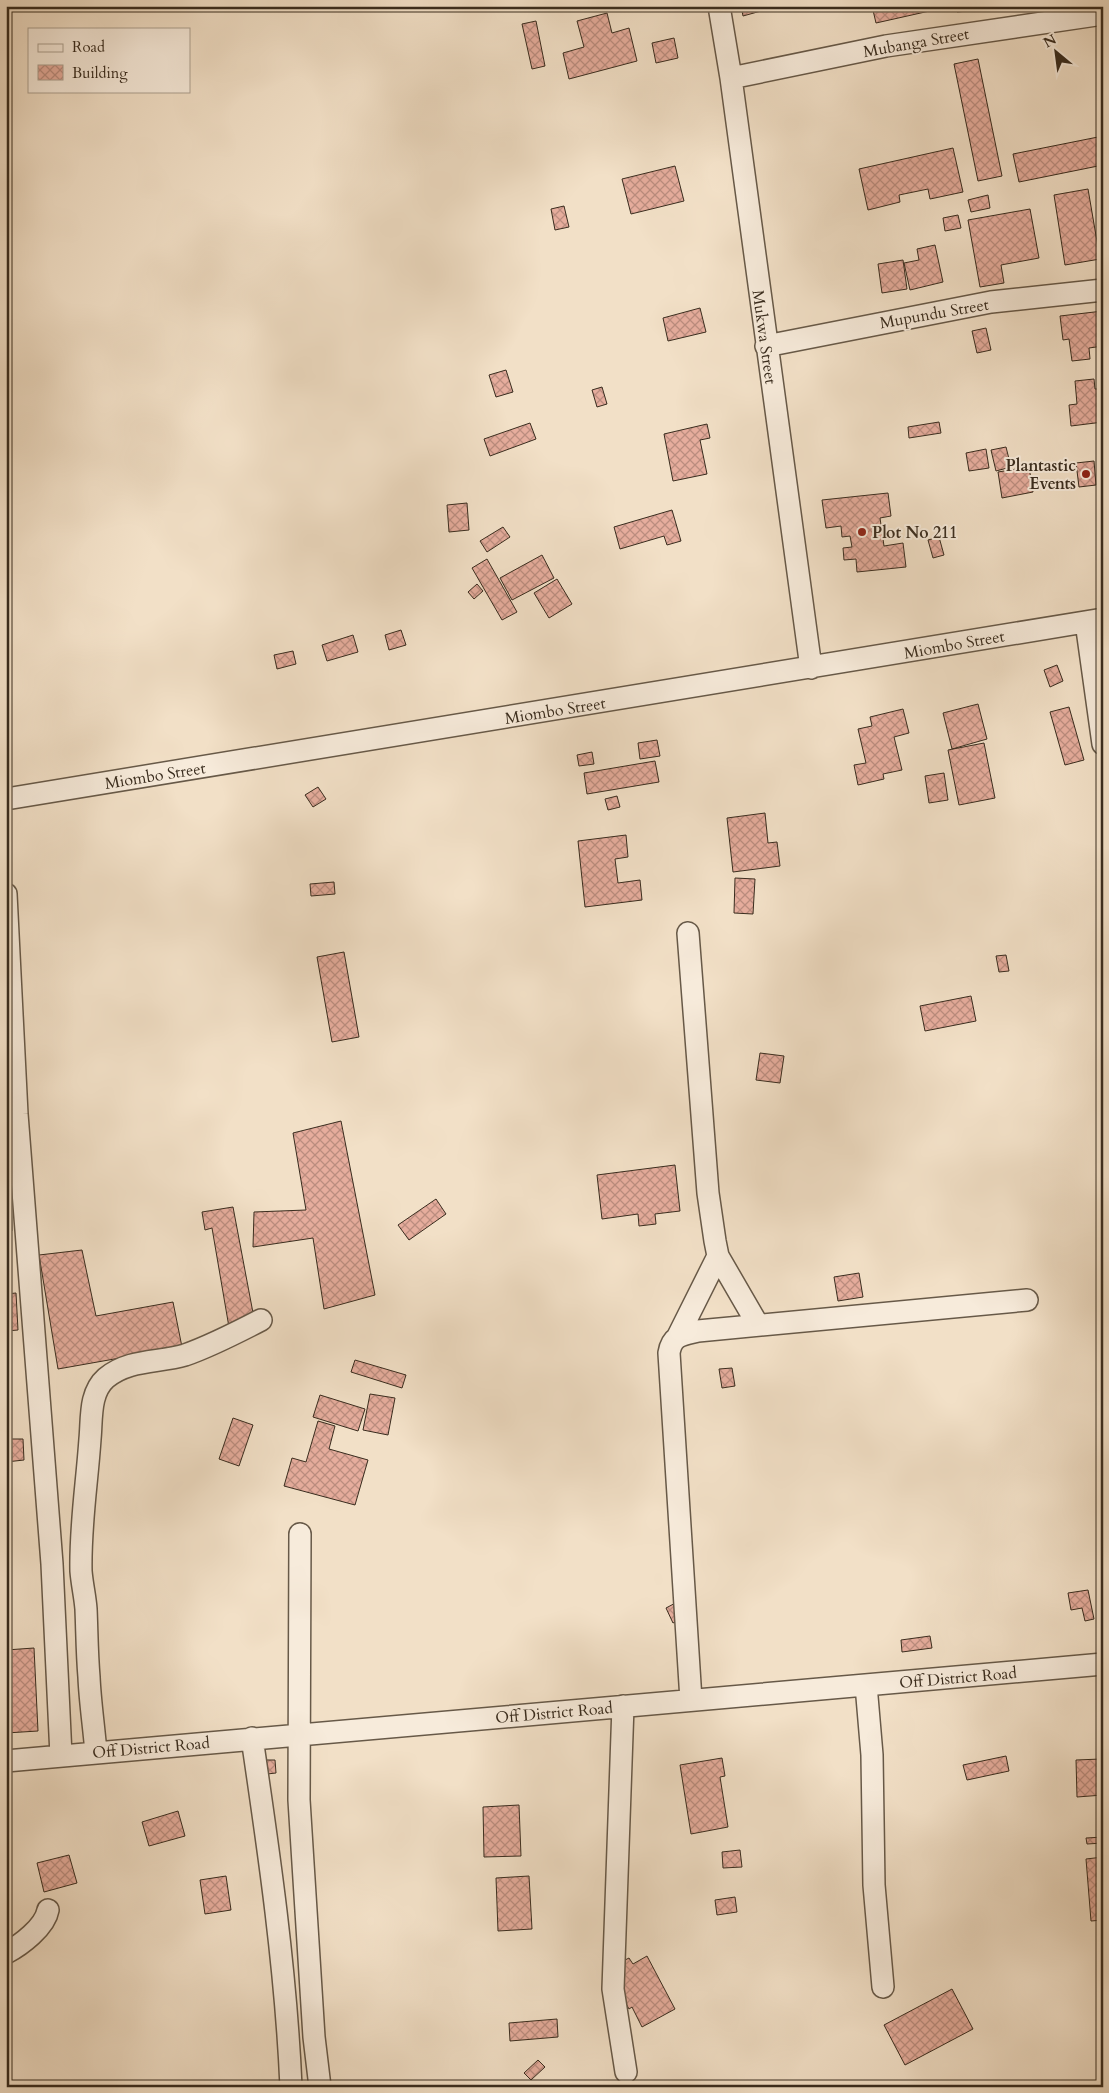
<svg xmlns="http://www.w3.org/2000/svg" width="1109" height="2093" font-family="Cardo,serif">
<style>
.building{fill:url(#building-cross-hatch);stroke:#392c1e}
.lines{fill:none;stroke-linecap:round;stroke-linejoin:round}
.minor-casing{stroke:#675948;stroke-width:24}
.minor{stroke:#f7ebdb;stroke-width:21}
.poi-dot{fill:#8f2418;stroke:#f7ebdb;stroke-width:2}
.labels{text-anchor:middle;stroke-width:4;stroke-linejoin:round;paint-order:stroke}
.street-label{font-size:16px;fill:#392c1e;stroke:#f7ebdb}
.poi-label{font-size:16px;font-weight:bold;fill:#392c1e;stroke:#f7ebdb;text-anchor:end}
</style>
<defs>
<pattern id="building-cross-hatch" width="8" height="8" patternUnits="userSpaceOnUse" patternTransform="scale(1.25)"><rect width="8" height="8" fill="#e6ad9d"/><path d="M0 0l8 8M0 8l8-8" fill="none" stroke="#bb8d7f"/></pattern>
</defs>
<rect width="100%" height="100%" fill="#f2e0c7"/>
<filter id="stains"><feTurbulence type="fractalNoise" baseFrequency=".004" numOctaves="4"/><feColorMatrix values="0 0 0 0 .2 0 0 0 0 .09 0 0 0 0 .02 0 0 0 .5 -.17"/></filter>
<radialGradient id="worn" r=".72"><stop offset=".6" stop-color="#630" stop-opacity="0"/><stop offset="1" stop-color="#630" stop-opacity=".3"/></radialGradient>
<path class="building" d="M741 6H779L743 16Z
M872 6H943V8L876 23Z
M956 6H990V9L957 12Z
M607 13 612 33 629 28 637 61 569 79 563 53 584 47 577 21Z
M536 21 545 66 532 69 522 24Z
M674 38 678 58 656 63 652 43Z
M978 59 1002 176 978 181 954 64Z
M1103 136V165L1019 182 1013 154Z
M953 148 963 192 930 199 928 189 899 195 900 202 868 210 859 169Z
M675 166 684 201 631 214 622 179Z
M1088 189 1100 259 1065 265 1054 195Z
M988 195 990 208 971 212 968 200Z
M564 206 569 227 555 230 551 209Z
M1030 209 1039 258 1001 265 1004 283 980 287 968 220Z
M958 215 961 228 945 231 943 218Z
M935 245 943 282 910 290 904 263 919 260 917 249Z
M903 260 907 289 882 293 878 264Z
M700 308 706 332 668 341 663 318Z
M1103 311V346L1089 348 1090 359 1072 361 1069 339 1063 340 1060 316Z
M986 328 991 350 977 353 972 331Z
M506 370 513 392 496 397 489 375Z
M1094 379 1095 389H1103V422L1071 426 1069 405 1077 404 1075 381Z
M602 387 607 404 597 407 592 390Z
M939 422 941 433 909 438 908 427Z
M530 423 536 439 490 456 484 439Z
M707 424 710 438 700 440 707 474 673 481 664 434Z
M1006 447 1011 467 996 471 991 450Z
M986 449 989 468 969 471 966 453Z
M1094 461 1096 485 1079 487 1076 463Z
M1029 467 1033 492 1002 498 998 472Z
M888 493 891 516 880 518 884 546 903 543 906 567 857 572 856 559 844 560 843 548 852 547 850 536 842 537 841 526 826 528 822 500Z
M467 503 469 530 449 532 447 505Z
M672 510 681 541 667 545 664 536 620 549 614 527Z
M503 527 510 537 487 552 480 541Z
M939 537 944 555 933 558 928 540Z
M542 555 554 578 512 600 500 578Z
M487 559 517 612 502 620 472 568Z
M557 579 572 604 549 618 534 593Z
M477 584 483 591 474 599 468 592Z
M401 630 406 645 389 650 385 635Z
M353 635 358 652 327 661 322 645Z
M293 651 296 664 277 669 274 655Z
M1057 665 1063 681 1050 687 1044 670Z
M978 704 987 739 952 749 943 713Z
M1069 707 1084 760 1065 765 1050 712Z
M903 709 909 733 894 737 902 770 883 774 884 779 858 785 854 765 866 763 858 729 872 726 870 717Z
M657 740 660 756 640 759 638 743Z
M984 743 995 798 959 805 948 750Z
M592 752 594 764 579 766 577 755Z
M655 761 659 782 587 794 584 773Z
M944 773 948 800 929 803 925 776Z
M318 787 326 799 313 807 305 795Z
M617 796 620 807 608 810 605 799Z
M765 813 768 843 777 842 780 866 733 872 727 818Z
M626 835 628 857 615 859 618 883 640 880 642 900 585 907 578 841Z
M735 878 755 879 753 914 734 913Z
M334 882 335 894 311 896 310 884Z
M344 952 359 1037 332 1042 317 957Z
M1006 955 1009 971 999 972 996 956Z
M971 996 976 1021 925 1031 920 1006Z
M760 1053 784 1056 780 1083 756 1080Z
M341 1121 375 1295 324 1309 313 1238 253 1247 254 1212 306 1210 293 1133Z
M675 1165 680 1211 655 1214 656 1224 639 1226 638 1214 602 1219 597 1175Z
M6 1194H11L12 1231H6Z
M436 1199 446 1214 409 1240 398 1225Z
M233 1207 257 1334 231 1339 212 1228 205 1230 202 1212Z
M82 1250 96 1316 173 1302 182 1347 58 1369 39 1255Z
M859 1273 863 1297 838 1301 834 1277Z
M16 1293 18 1330 6 1331V1294Z
M355 1360 406 1375 402 1388 351 1372Z
M732 1368 735 1386 722 1388 719 1369Z
M370 1394 395 1398 388 1435 363 1430Z
M320 1395 365 1409 358 1431 313 1417Z
M233 1418 253 1425 239 1466 219 1459Z
M318 1421 335 1426 329 1449 368 1460 355 1505 284 1486 292 1458 306 1462Z
M6 1439H23L24 1460 6 1462Z
M6 1525H8L10 1546H6Z
M1088 1590 1094 1619 1085 1621 1082 1608 1071 1610 1068 1593Z
M683 1599 691 1614 673 1623 666 1608Z
M930 1636 932 1648 902 1652 901 1640Z
M34 1648 38 1731 6 1733V1650Z
M1006 1756 1009 1771 967 1780 963 1765Z
M722 1758 725 1776 720 1777 728 1827 691 1834 680 1765Z
M1101 1759 1103 1795 1077 1797 1076 1760Z
M266 1760H275L276 1773 267 1774Z
M519 1805 521 1856 484 1857 483 1807Z
M178 1811 185 1836 149 1846 142 1822Z
M1103 1837V1843L1087 1844 1086 1838Z
M740 1850 742 1867 723 1868 722 1852Z
M69 1855 77 1883 44 1892 37 1863Z
M1103 1857V1920L1091 1921 1086 1859Z
M226 1876 231 1910 205 1914 200 1880Z
M529 1876 532 1929 498 1931 496 1878Z
M735 1897 737 1912 717 1915 715 1900Z
M647 1956 675 2009 642 2027 632 2007 629 2009 607 1969 629 1958 633 1964Z
M952 1989 973 2029 905 2065 884 2025Z
M557 2019 558 2037 510 2041 509 2023Z
M538 2060 545 2067 531 2080 524 2073Z"/>
<g class="lines">
<g class="minor-casing">
<path id="minor" d="M719 6 731 78 811 668
M731 78 886 46 1103 14
M766 346 991 302 1103 290
M1086 622 1103 744
M6 799 1103 619
M6 894 17 1114 52 1564 61 1756
M688 933 708 1193 715 1241 718 1256 758 1325
M678 1336 718 1256
M300 1534 299 1800 314 2037 320 2087
M866 1685 872 1755 874 1885 883 1987
M691 1700 669 1353C672 1335 682 1335 698 1331L1027 1300
M623 1706 613 1989 626 2072
M252 1738C269 1853 286 1970 291 2087
M96 1753C94 1727 90 1702 89 1677 87 1654 87 1632 86 1609 85 1596 82 1584 81 1571 80 1525 87 1484 90 1439 92 1419 89 1393 106 1378 129 1359 158 1363 185 1355 211 1346 236 1333 261 1320
M6 1761 1103 1664
M6 1953C21 1945 45 1927 48 1910"/>
</g>
<use href="#minor" class="minor"/>
</g>
<g class="poi-dot">
<circle cx="1086" cy="474" r="5"/>
<circle cx="862" cy="532" r="5"/>
</g>
<g class="labels">
<g class="street-label">
<text transform="translate(916 42) rotate(-10)" y="6">Mubanga Street</text>
<text transform="translate(934 313) rotate(-10)" y="6">Mupundu Street</text>
<text transform="translate(765 337) rotate(82)" y="6">Mukwa Street</text>
<text transform="translate(954 644) rotate(-10)" y="6">Miombo Street</text>
<text transform="translate(555 710) rotate(-9)" y="6">Miombo Street</text>
<text transform="translate(155 775) rotate(-9)" y="6">Miombo Street</text>
<text transform="translate(958 1677) rotate(-5)" y="6">Off District Road</text>
<text transform="translate(554 1712) rotate(-5)" y="6">Off District Road</text>
<text transform="translate(151 1747) rotate(-5)" y="6">Off District Road</text>
</g>
<g class="poi-label">
<text x="1076" y="471">Plantastic<tspan x="1076" dy="18">Events</tspan></text>
<text x="872" y="538" text-anchor="start">Plot No 211</text>
</g>
</g>
<rect width="1109" height="2093" fill="none" stroke="#f2e0c7" stroke-width="25"/>
<rect x="8" y="8" width="1094" height="2078" fill="none" stroke="#392c1e" stroke-width="2.5"/>
<rect x="12" y="12" width="1084" height="2068" fill="none" stroke="#392c1e"/>
<rect x="28" y="28" width="162" height="65" fill="#f7ebdb" stroke="#ab9f8f"/>
<rect x="38" y="44" width="25" height="8" fill="#f7ebdb" stroke="#ab9f8f"/>
<text x="72" y="52" font-size="15" fill="#392c1e">Road</text>
<rect x="38" y="65" width="25" height="15" fill="url(#building-cross-hatch)" stroke="#ab9f8f"/>
<text x="72" y="78" font-size="15" fill="#392c1e">Building</text>
<g transform="translate(1056 52) rotate(331)" stroke="#f7ebdb" stroke-width="4" paint-order="stroke">
<path d="M0-4L9 19L0 12L-9 19Z" fill="#392c1e"/>
<text y="-8" font-size="14" font-weight="bold" text-anchor="middle" fill="#392c1e">N</text>
</g>
<rect width="100%" height="100%" filter="url(#stains)"/>
<rect width="100%" height="100%" fill="url(#worn)"/>
</svg>
